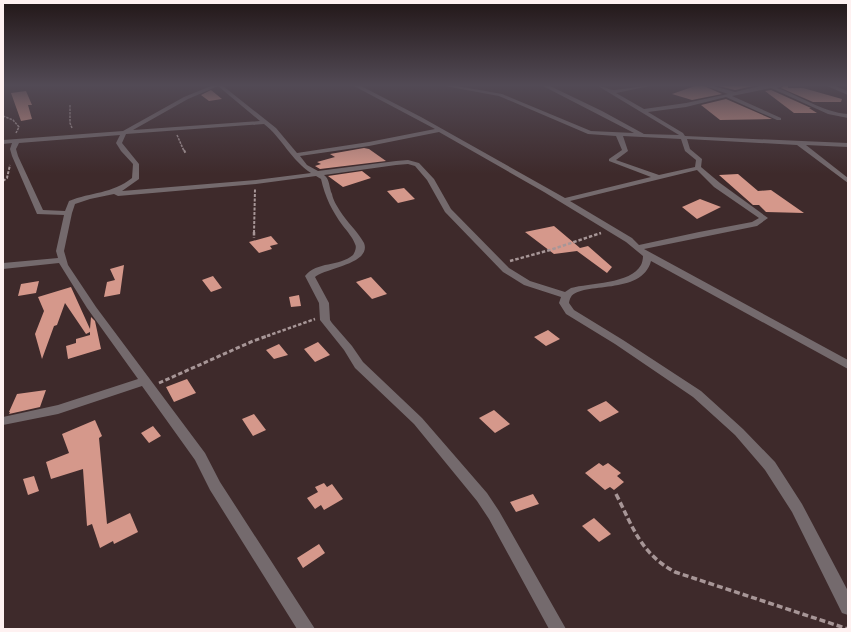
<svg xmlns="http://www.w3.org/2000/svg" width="851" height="632" font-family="'Source Sans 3',sans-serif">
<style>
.building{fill:#d5988b}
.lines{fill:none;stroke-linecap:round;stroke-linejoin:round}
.path-far4{stroke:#a79697;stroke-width:1.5;stroke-dasharray:2.5 1;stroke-linecap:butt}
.path-far3{stroke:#a79697;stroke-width:2;stroke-dasharray:3 1.5;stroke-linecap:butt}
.path-far2{stroke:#a79697;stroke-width:2.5;stroke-dasharray:3.5 2;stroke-linecap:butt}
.path-far1{stroke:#a79697;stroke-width:3;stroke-dasharray:4.5 2.5;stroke-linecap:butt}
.path{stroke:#a79697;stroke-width:3.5;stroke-dasharray:6 3;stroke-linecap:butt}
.minor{fill:#746a6d;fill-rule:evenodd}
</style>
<rect width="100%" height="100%" fill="#3e2a2b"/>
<path class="building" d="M695 86H704L722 94 692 100 672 94Z
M719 86H753L735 90Z
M784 86H788V88H803L842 99 841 102H813L781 88Z
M211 90 222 99 209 101 201 95Z
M771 90 811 108H809L817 113H794L765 91Z
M26 91 32 105H28L32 119 21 121 11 93Z
M726 99 772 119 720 120 701 105Z
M364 148 369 149 386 161 320 169 315 166 321 164 317 162 335 157 330 154Z
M362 171 371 178 343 187 328 176Z
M738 174 758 191 771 190 804 213 766 212 759 205H753L719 175Z
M404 188 415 199 398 203 387 191Z
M700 199 721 207 697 219 682 207Z
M554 226 580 248 588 246 612 267 607 273 577 251 554 254 525 232Z
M271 236 278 244 270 246 272 249 259 253 249 242Z
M124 265 120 294 104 297 107 282 115 280 110 269Z
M213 276 222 288 211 292 202 280Z
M371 277 387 294 372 299 356 282Z
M39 281 36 293 18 296 21 284Z
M71 287 90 329 91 317 95 321 101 349 68 359 66 346 76 343V339L90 335V332L86 334 65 303 57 325 54 326 42 359 35 334 44 311 38 297Z
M299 295 301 306 291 307 289 297Z
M548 330 560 339 546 346 534 337Z
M318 342 330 355 315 362 304 349Z
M279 344 288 355 274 359 266 350Z
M187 379 196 393 174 402 166 387Z
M46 390 40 407 9 414 10 412H9L17 394Z
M606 401 619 412 600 422 587 410Z
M494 410 510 424 495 433 479 418Z
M254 414 266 430 253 436 242 419Z
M95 420 102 436 99 438 107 524 130 513 138 532 114 544 113 541 100 548 92 524 87 526 83 469 51 479 46 462 69 453 62 434Z
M153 426 161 436 149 443 141 433Z
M599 463 603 466 608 463 621 473 617 476 624 482 614 490 610 487 605 490 585 473Z
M34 476 39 491 28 495 23 479Z
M324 483 327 487 332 484 343 499 324 510 321 505 315 509 307 498 318 492 315 487Z
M533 494 539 504 516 512 510 502Z
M594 518 611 534 599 542 582 526Z
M319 544 325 553 303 568 297 558Z"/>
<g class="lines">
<path class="path-far4" d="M70 105V123L72 128
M3 116 13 120 19 127 16 133
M177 135 184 151"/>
<path class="path-far3" d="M184 150 186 154
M3 181 7 178 10 165
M254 233 255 189"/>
<path class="path-far2" d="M254 232V238
M510 261 550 250 601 233
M267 336 315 319"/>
<path class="path-far1" d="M159 383 253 341 270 335"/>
<path class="path" d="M616 494C633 527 640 553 675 572L848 629"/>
<path class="minor" d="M211 86H223L276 128 297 153 369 142 435 129 354 86H361L421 117 565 198 651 177 609 161V159L622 150 616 136 588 134 499 96 445 86H457L502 94 591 131 634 133 543 86H550L602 111 644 134 679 135 598 86C604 86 609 90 614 90 626 89 637 86 650 86L616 93 644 109 686 103 728 94 705 86H713L735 92 760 86H783L777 88C801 96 822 112 848 114V118L828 114 771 88 732 96 781 118V120H777L726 97 686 107 648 112 683 133 685 136 848 143V147L806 145 848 178V183L797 145 687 139 690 149 702 159 701 167 720 183 768 218 757 226 644 249 848 360V369L651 261C642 296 582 281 571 297 570 298 569 302 569 303L574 310 623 340 701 391 743 429 775 462 802 504 848 591V615L842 613 792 512 765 470 735 435 693 397 615 344 566 314 559 303 561 297 524 285 503 272 445 212 427 180 415 166 408 164 396 165 324 175C330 179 329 188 332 194 333 200 337 206 340 211 346 221 359 233 364 243 372 264 325 268 315 277L329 303 330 320 332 323 352 346 363 362 422 418 487 493 499 511 566 629H549L489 519 477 501 414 424 355 368 344 350 320 320 319 303 305 276C317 261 339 267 353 255 355 252 357 247 355 244 353 238 347 231 343 226 332 211 325 197 321 179L316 176 256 184 118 196 114 194 90 199 75 204 72 213 64 251 68 265 96 307 205 453 220 482 315 629H297L210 490 195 460 142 386 58 414 3 425V417L58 405 138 379 87 308 59 263 3 269V263L58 258 56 251 64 215 37 214 12 156 10 149 12 143 3 144V140L123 131 184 97ZM218 86 260 121 133 130 188 99ZM264 124C282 138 291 160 311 173L256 180 122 191 139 179V164L122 143 126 134ZM439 132 544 192 626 242 643 256C643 259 642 263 641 265 631 284 589 283 571 288L565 292 530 281 509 268 451 209 434 179 419 163 408 160 396 161 318 171 307 165 300 156 369 146ZM120 135 116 143 121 151 133 164 132 178C112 194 91 192 69 201L65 211 43 210 18 156 16 149 19 143ZM623 136 681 139 685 151 696 160 695 167 659 175 616 160 628 151ZM697 170 714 187 759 218 752 222 699 232 639 245 632 238 570 201Z
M827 86H835L848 91V95Z"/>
</g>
<linearGradient id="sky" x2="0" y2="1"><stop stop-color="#221718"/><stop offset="0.49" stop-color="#524a55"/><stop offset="1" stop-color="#524a55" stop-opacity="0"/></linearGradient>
<rect width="851" height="174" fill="url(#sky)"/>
<rect width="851" height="632" fill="none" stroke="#fef1f1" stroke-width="8"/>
</svg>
